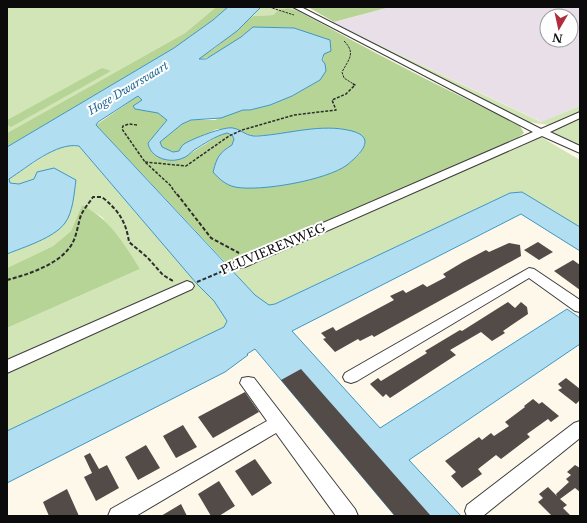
<svg xmlns="http://www.w3.org/2000/svg" width="587" height="523" font-family="'Libre Baskerville',serif">
<style>
.industrial{fill:#e8dfe9;fill-rule:evenodd}
.green{fill:#d2e5b7}
.forest{fill:#b7d497}
.water{fill:#b2def1;stroke:#3e97c3}
.building{fill:#534b48}
.lines{fill:none;stroke-linecap:round;stroke-linejoin:round}
.minor-casing{stroke:#3e3e3e;stroke-width:2}
.path-far2{stroke:#2d2d2d;stroke-width:1;stroke-dasharray:2.5 1;stroke-linecap:butt}
.path-far1{stroke:#2d2d2d;stroke-width:1.5;stroke-dasharray:3 1.5;stroke-linecap:butt}
.path{stroke:#2d2d2d;stroke-width:2;stroke-dasharray:4 2;stroke-linecap:butt}
.minor{fill:#fff;fill-rule:evenodd}
.labels{text-anchor:middle;stroke-width:4;stroke-linejoin:round;paint-order:stroke}
.far-water-label{font-size:11px;font-style:italic;fill:#1e6793;stroke:#fff}
.street-label{font-size:12px;fill:#0b0b0b;stroke:#fff}
</style>
<rect width="100%" height="100%" fill="#fef8ea"/>
<path class="industrial" d="M390 7H580V106L542 122 335 24V22ZM547 16H571V40H547Z"/>
<path class="green" d="M7 7H216L185 33 7 133V125L11 126 110 71 102 69 7 120Z
M261 7H294L298 11 288 8 278 10 273 15 253 16Z
M334 22 335 24 541 122 580 106V149L553 135 552 132 557 128C548 123 532 124 520 120L330 23Z
M541 137 580 160V227L522 192 510 193 275 304 269 305 255 295 231 269Z
M73 145 79 146 197 284 214 301 227 321 224 327 7 431V328L140 269 102 217 82 205 71 231 53 246 7 268V254L49 236 76 181 54 168 36 175 34 179 19 184 10 183 9 179 58 147Z"/>
<path class="forest" d="M216 7H228L213 20 174 48 7 147V133L185 33Z
M308 7H390L334 22Z
M288 8 298 11C366 48 435 85 506 118L520 126 524 133 515 140 228 265 96 125 138 96 167 120 148 143 183 158 220 135 227 133 232 135 234 139 232 145 223 151 235 187 255 188 278 186 349 163 360 154 339 129 307 130 283 134 252 136 245 134 240 131 217 129 184 144 179 151 173 152 162 147 160 142 182 124 191 120H215L243 109 250 110 270 105 292 96 320 80 324 54 330 41 294 28 253 27C240 38 214 60 198 59L215 48 253 16 273 15 278 10Z
M102 68 111 71 11 127 7 125V120Z
M82 205C110 219 124 244 140 269L7 328V268L53 246 71 231Z"/>
<path class="water" d="M228 7H261L237 31 199 59H206L241 37 253 27 294 28 330 40 331 51 324 54 322 60 325 64 326 71 320 80 292 96 270 105 250 110H243L221 118 191 120 182 124 160 142 162 147 173 152 179 151C180 149 182 145 184 144 192 139 224 126 233 128 243 130 246 137 258 136 289 134 321 123 352 131 378 138 359 155 347 165 327 180 260 192 235 187 226 185 219 179 213 172 217 157 219 153 232 145L234 139 232 135 227 133C215 136 204 144 194 150 190 153 187 157 183 158 170 164 150 158 148 143L167 120 158 113 135 109 133 106 142 100 138 96 98 122 96 125 255 295 269 305 275 304 510 193 522 192 580 227V251L521 214 292 331 380 428 567 309 580 318V344L409 460 461 516H395L255 349 247 354 248 355 225 372 7 483V431L224 327 227 321 214 301 197 284 79 146C56 142 28 167 9 179L10 183 19 184 34 179 37 172 54 168 76 180C74 194 73 212 65 223 54 238 24 247 7 254V147L174 48 213 20Z"/>
<path class="building" d="M538 242 553 252 539 260 524 250Z
M509 243 520 245 521 256 374 337 372 335 360 341 358 339 335 352 323 339 326 338 321 333 333 327 336 331 394 300 390 296 403 290 406 293 423 284 427 287 446 277 443 274 463 262 486 250 489 252Z
M573 260 580 265V290L554 271Z
M508 302 515 308 521 302 527 307 528 314 503 331 505 333 492 341 481 332 450 350 456 355 390 398 386 394 383 397 370 384 378 378 381 381 427 353 425 351 460 330 462 331Z
M301 369 330 402 431 516H395L281 380Z
M566 378 580 389V400L576 404 558 390 562 388 558 384Z
M245 392 259 412 213 438 198 417Z
M533 399 539 404 542 402 559 416 551 422 548 419 527 434 530 437 501 459 496 455 478 469 482 474 462 488 451 476 456 472 445 461 479 437 482 440 491 433 494 436 509 426 505 422 525 407 524 406Z
M183 425 197 447 176 458 163 436Z
M146 445 160 468 138 480 125 457Z
M90 453 99 469 107 465 119 488 96 501 84 477 92 473 84 456Z
M255 459 272 483 252 496 235 471Z
M575 465 580 468V492L575 488 560 499 567 505 563 508 571 516H552L538 502 543 498 539 494 548 487 557 496 556 494 569 482 566 479 571 475 567 472Z
M219 481 235 506 219 516H211L198 494Z
M67 489 79 516H49L43 502Z
M181 504 187 516H161Z"/>
<g class="lines">
<g class="minor-casing">
<path id="minor" d="M293 7H301L541 129 580 112V118L550 132 580 146V153L542 136 245 267 240 268 235 267 233 264 235 261 533 132Z
M529 268 534 269 580 300V312L575 311 529 278 357 381 351 383 345 381 343 377 345 373Z
M187 281 192 283 194 286 192 289 7 373V360Z
M248 377 254 378 355 509 358 516H336L276 433 136 516H108L111 509 267 421 240 383 242 378Z
M580 421V438L483 516H467L465 511 467 505 574 423Z"/>
</g>
<path class="path-far2" d="M269 7 294 15
M344 41C356 53 349 59 342 72L344 78 355 85"/>
<path class="path-far1" d="M137 125 129 124 123 126 122 129 145 162 170 185 177 195
M145 162 186 166 229 136 242 130 294 115 336 110 332 100 346 94 355 85 353 84"/>
<path class="path" d="M177 194 211 238 239 253
M7 280C29 274 62 264 73 242 77 234 78 224 81 215 84 209 89 203 93 197H102C118 210 126 221 129 242L147 257 163 275 173 281
M197 282 230 268"/>
<use href="#minor" class="minor"/>
</g>
<g class="labels">
<g class="far-water-label">
<text transform="translate(128 88) rotate(-31)" y="4">Hoge Dwarsvaart</text>
</g>
<g class="street-label">
<text transform="translate(273 249) rotate(-23)" y="4">PLUVIERENWEG</text>
</g>
</g>
<rect width="587" height="523" fill="none" stroke="#0b0b0b" stroke-width="16"/>
<g transform="translate(559 28) rotate(189)"><circle r="19" fill="#ffffff" stroke="#9d9d9d"/>
<path d="M0-3L7 15L0 10L-7 15Z" fill="#b02d3c"/>
<text y="-6" font-size="11" font-weight="bold" text-anchor="middle" fill="#0b0b0b">N</text>
</g>
</svg>
